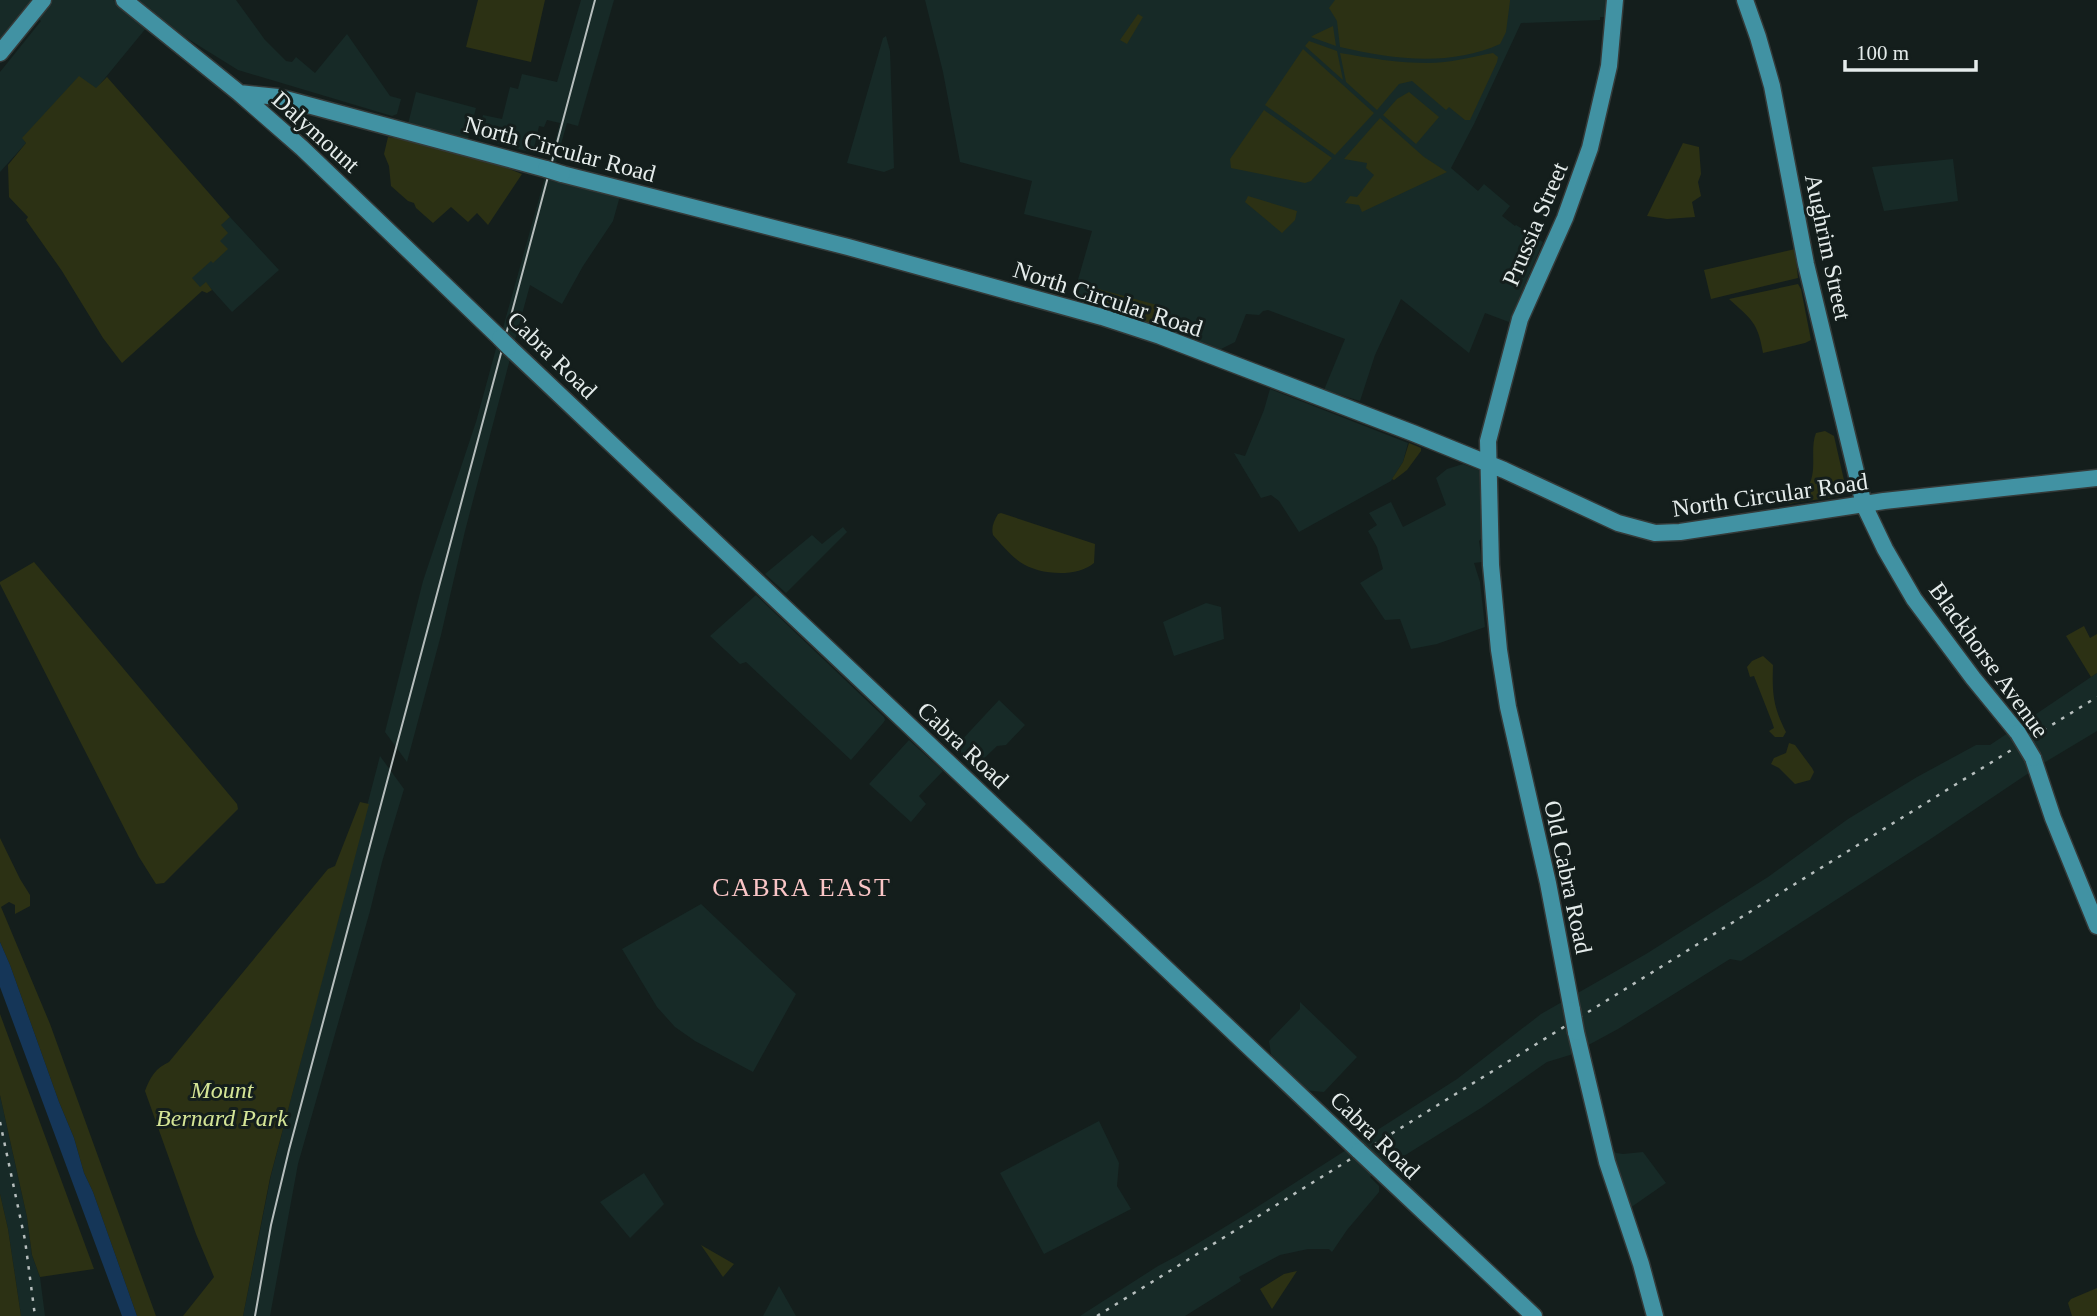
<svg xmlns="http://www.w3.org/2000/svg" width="2097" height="1316" font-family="'Times New Roman',serif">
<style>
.built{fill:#172a27}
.green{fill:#2c3114}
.water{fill:#153658}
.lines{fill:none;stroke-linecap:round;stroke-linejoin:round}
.major-casing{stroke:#343a39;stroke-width:19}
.major{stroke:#4192a3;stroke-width:16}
.tram{stroke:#b6bebd;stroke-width:2}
.rail{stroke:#b6bebd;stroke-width:2.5;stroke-dasharray:3.5 7;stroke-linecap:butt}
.major-bridge-casing{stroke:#343a39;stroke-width:19;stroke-linecap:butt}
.major-bridge{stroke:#4192a3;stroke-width:16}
.labels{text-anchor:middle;stroke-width:6;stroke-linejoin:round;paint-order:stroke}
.street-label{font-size:24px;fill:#e5eceb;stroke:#141e1c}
.park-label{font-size:24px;font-style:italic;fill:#d5e596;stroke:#141e1c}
.neighbourhood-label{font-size:26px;letter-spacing:2px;fill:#fac5c6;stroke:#141e1c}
</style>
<rect width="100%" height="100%" fill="#141e1c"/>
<path class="built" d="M0 0H113L147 27 96 89 79 77 23 138 26 143 0 172V72L41 21 28 10 0 44Z
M133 0H236L265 40 286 61 292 62 296 57 315 73 347 34 390 96 401 99 397 114 392 116 238 70 151 16Z
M581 0H614L578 126 567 123 556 162 550 160 560 123 547 120 544 127 539 126 533 153 478 138 483 115 502 119 510 87 518 89 522 74 557 82Z
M925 0H1609L1608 17H1600V20L1521 23 1474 124 1451 168 1478 191 1484 184 1510 206 1502 216 1515 226 1516 225 1543 242 1509 322 1485 313 1469 353 1401 299 1375 355 1360 401 1324 390 1345 339 1268 310 1263 311 1259 315 1246 314 1235 342 1217 351 1127 315 1073 297 1092 231 1024 214 1032 181 960 162 943 72Z
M886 36 890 51 894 168 884 172 847 163 883 38Z
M416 92 476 108 468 139 408 124Z
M1953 159 1958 201 1884 211 1872 167Z
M545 177 620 196 613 221 583 266 562 304 530 285 515 340 503 328Z
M230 217 279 270 232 312 206 283 200 288 191 278 211 260 220 240V225Z
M497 345 510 359 465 531 441 635 407 762 385 732 423 581 476 422Z
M1270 389 1408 443 1403 462 1391 481 1299 532 1279 501 1271 495 1261 498 1234 453 1245 456 1264 410Z
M1463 464 1479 470 1482 538 1479 541 1482 562 1474 563 1480 582 1485 627 1437 644 1411 649 1400 619 1385 620 1360 583 1383 569 1377 547 1368 531 1377 525 1369 513 1391 502 1403 527 1446 505 1436 478 1447 469Z
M843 527 847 532 786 593 765 574 812 535 822 544Z
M756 595 884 717 885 720 883 723 851 760 746 662 740 664 710 636Z
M1206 603 1221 607 1224 639 1174 656 1163 622Z
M2097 673V731L2042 764 1929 840 1741 961 1730 959 1618 1029 1570 1055 1547 1062 1481 1108 1370 1177 1379 1186V1192L1347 1230 1332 1252 1329 1249H1308L1280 1255 1239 1277 1241 1281 1185 1316H1080L1158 1266 1177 1256 1243 1216 1457 1079 1541 1014 1646 954 1768 877 1848 819 1917 777 1976 745H1990Z
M999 700 1025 725 1006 745 997 746 973 769 962 758 959 743Z
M909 740 943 771 919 796 926 804 911 822 869 784Z
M380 756 404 789 382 862 370 911 298 1164 270 1316H243L271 1175Z
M701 904 796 994 753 1072 695 1041 675 1027 657 1007 622 949Z
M1300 1002 1357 1057 1324 1092 1303 1090 1271 1054 1269 1041 1300 1009Z
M0 1095 27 1217 32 1255 40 1277 45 1316H21L8 1229 0 1194Z
M1099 1121 1119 1163 1117 1186 1131 1209 1044 1254 1000 1173Z
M1611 1148 1616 1153 1623 1154 1643 1152 1666 1183 1630 1208Z
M644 1173 664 1204 630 1238 600 1202Z
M779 1286 796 1316H763Z"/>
<path class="green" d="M478 0H545L531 62 466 47Z
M1335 0H1510V1L1506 32 1500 44C1450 67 1391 59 1340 47L1337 21 1329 8Z
M1138 14 1143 17 1127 44 1120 40Z
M1333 26 1336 46 1311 37 1314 35Z
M1309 41 1337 51 1343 80 1305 46Z
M1303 49 1374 113 1335 155 1265 105Z
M1340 53C1369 58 1398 63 1428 63 1450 63 1471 57 1493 53L1498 57 1497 62 1470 120H1465L1449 107 1446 110 1412 81 1399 84 1377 110 1346 82Z
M79 76 96 88 107 77 230 217 221 225 228 233 220 241 228 249 213 263 211 261 192 278 200 287 206 282 212 290 207 293 202 291 122 363 103 338 62 271 26 220 28 217 9 197 8 165 26 143 22 138Z
M1409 92 1439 117 1416 144 1383 115 1397 99Z
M1264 110 1332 158 1311 181 1305 183 1231 168 1230 159Z
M1380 118 1424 157 1447 172 1362 212 1359 205 1345 203 1350 196 1357 197 1374 175 1366 168 1367 163 1344 159Z
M396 135 461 150 522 174 488 225 477 213 468 222 451 207 433 223 416 208 414 203 408 201 391 186 389 166 384 154 388 137 393 138Z
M1683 143 1699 147 1701 174 1698 182 1701 196 1692 202 1695 217 1667 219 1647 216Z
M1248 196 1297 211 1295 220 1282 233 1245 202Z
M1795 249 1798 278 1711 299 1704 270Z
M1798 284 1801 289 1811 340 1805 343 1763 353C1758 322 1751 319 1729 299Z
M1091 287 1157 305 1153 324 1087 301Z
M1825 431 1834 436 1846 489 1844 493 1840 496 1788 504C1794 499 1801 495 1806 489 1819 474 1809 450 1816 433Z
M1409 443 1421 448V451L1407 470 1394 480 1392 479 1403 462Z
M1001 513 1095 544 1094 563C1076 578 1039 575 1020 562 1010 555 1001 544 993 535 991 527 994 521 998 514Z
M34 562 237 804 238 809 164 883 156 884 139 857 0 584V582Z
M2084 626 2090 638 2097 634V673L2091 677 2066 636Z
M1763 656 1773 665C1772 693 1773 707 1786 732L1783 737H1775L1769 731 1774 728 1772 722 1754 676 1750 677 1747 667 1752 661Z
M1789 743 1795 745 1812 768 1814 772 1810 780 1795 784 1779 768 1771 764 1774 758 1786 753Z
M360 802 369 804 270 1178 243 1316H183L214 1277 196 1234 145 1091C150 1077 156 1068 169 1062L328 869 335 866Z
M0 838 20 879 30 895V906L15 914V905L9 902 1 907 50 1024 156 1316H137L93 1192 84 1173 74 1138 59 1102 10 965 0 942Z
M0 1014 94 1269 40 1277 32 1255 27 1217 0 1095Z
M0 1194 8 1229 21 1316H0Z
M701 1245 734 1264 723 1277Z
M1297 1271 1272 1309 1260 1289 1284 1274Z
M2097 1288V1316H2072L2068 1303 2071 1299Z"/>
<path class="water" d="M0 942 10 965 59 1102 74 1138 84 1173 93 1192 137 1316H122L0 987Z"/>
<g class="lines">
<g class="major-casing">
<path id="major" d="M124 0 238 92 302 148 500 338
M1745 0 1758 37 1772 86 1806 264 1864 505 1885 549 1914 599 1973 678 2018 733
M0 53 43 0
M239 93 278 97 546 169
M562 174 848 247 1102 317 1160 336 1413 433 1504 470 1618 523 1655 533 1680 532 1884 501 2097 478
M509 347 1359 1151
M2033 758 2053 818 2097 926
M1572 1010 1548 883 1508 707 1499 650 1491 565 1488 441 1520 319 1565 218 1590 148 1609 66 1615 0
M1576 1032 1607 1162 1641 1264 1655 1316
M1375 1166 1534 1316"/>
</g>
<use href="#major" class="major"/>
<path class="tram" d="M255 1316 271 1225 289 1150 595 0"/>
<path class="rail" d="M0 1122 25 1240 35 1316
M1097 1316 2097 697"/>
<g class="major-bridge-casing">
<path id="major-bridge" d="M546 169 562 174
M500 338 509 347
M2018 733 2033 758
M1572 1010 1576 1032
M1359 1151 1375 1166"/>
</g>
<use href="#major-bridge" class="major-bridge"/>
</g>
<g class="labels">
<g class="street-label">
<text transform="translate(316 132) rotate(42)" y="8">Dalymount</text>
<text transform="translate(560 149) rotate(15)" y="8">North Circular Road</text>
<text transform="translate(1535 224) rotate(-67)" y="8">Prussia Street</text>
<text transform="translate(1828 247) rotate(78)" y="8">Aughrim Street</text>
<text transform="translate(1108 299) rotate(18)" y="8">North Circular Road</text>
<text transform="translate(552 355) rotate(44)" y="8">Cabra Road</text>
<text transform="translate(1770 495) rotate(-8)" y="8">North Circular Road</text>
<text transform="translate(1989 660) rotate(54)" y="8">Blackhorse Avenue</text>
<text transform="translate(963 745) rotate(43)" y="8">Cabra Road</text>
<text transform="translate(1568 877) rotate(78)" y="8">Old Cabra Road</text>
<text transform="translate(1375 1135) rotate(44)" y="8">Cabra Road</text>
</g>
<g class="park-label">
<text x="222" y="1098">Mount<tspan x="222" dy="28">Bernard Park</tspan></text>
</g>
<g class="neighbourhood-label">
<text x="802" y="896">CABRA EAST</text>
</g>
</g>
<path d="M1845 60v10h131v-10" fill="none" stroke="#e5eceb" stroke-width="3.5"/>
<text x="1856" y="60" font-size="21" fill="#e5eceb" stroke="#141e1c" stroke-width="5" paint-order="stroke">100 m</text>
</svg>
